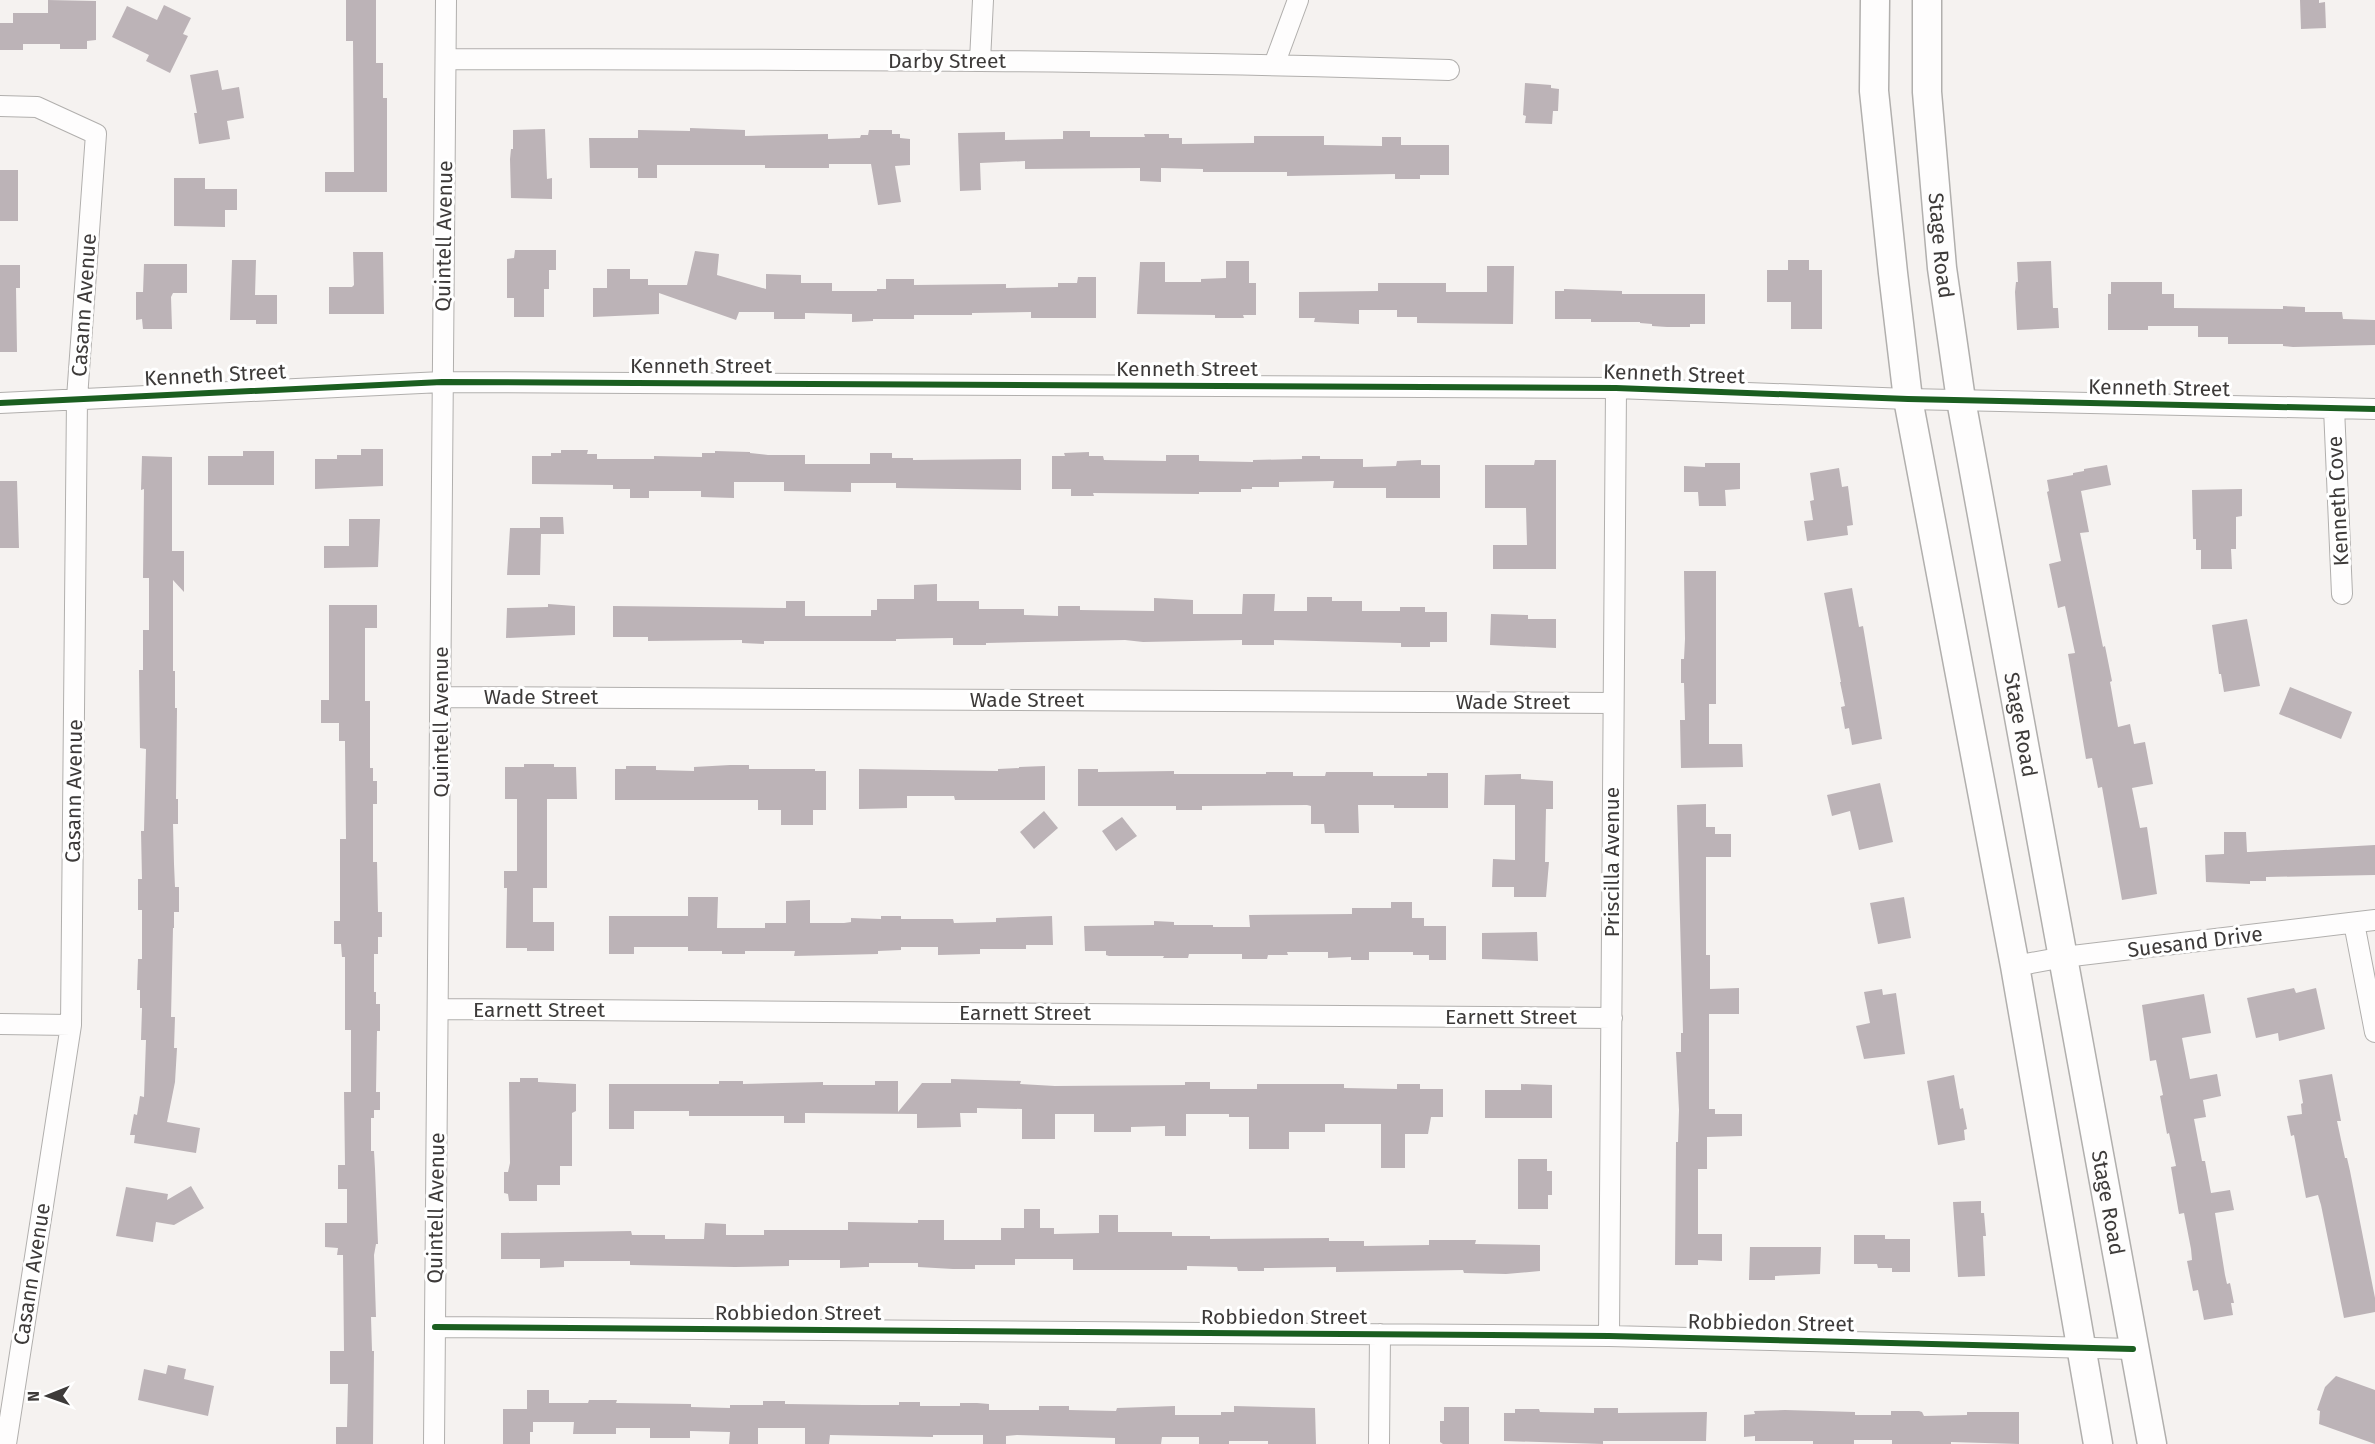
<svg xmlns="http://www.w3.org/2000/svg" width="2375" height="1444" font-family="'Fira Sans',sans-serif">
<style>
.building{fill:#bcb3b7}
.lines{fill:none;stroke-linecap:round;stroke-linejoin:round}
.street-casing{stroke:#b1afad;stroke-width:22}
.secondary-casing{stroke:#b1afad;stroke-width:31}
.street{stroke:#fefdfd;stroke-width:20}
.secondary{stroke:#fefdfd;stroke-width:28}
.cycleway-casing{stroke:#fff;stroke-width:10}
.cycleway{stroke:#1b5e20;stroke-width:6}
.labels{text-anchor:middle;stroke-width:6;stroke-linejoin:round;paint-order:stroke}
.street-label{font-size:21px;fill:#3d3a39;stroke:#fff}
</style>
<rect width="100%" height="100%" fill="#f5f2f0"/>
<path class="building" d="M48 0 96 1V40L87 41V49H60V44H23V50H0V23H13V13H48Z
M346 0H376V63H383V98H387V192H325V172H354L353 41H346Z
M2300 0H2319V3L2325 2 2326 28 2301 29Z
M164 5 191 18 183 34 188 36 170 73 146 61 149 55 112 37 127 6 157 20Z
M218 70 222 90 239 87 244 118 227 121 230 139 199 144 194 113H197L190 75Z
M1525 83 1551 85V88L1559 89 1558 111H1553L1552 124 1525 123 1526 116 1523 115Z
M690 128 745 130V136L828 134V139L860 138 861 135H868L869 130H892V134H900V138L910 139V165L895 166 901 202 878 205 871 164H829V168H765V165H657V178H638V168H590L589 138H638V130L690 131Z
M545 129 547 179 552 178V199L511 198 510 159 511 149H513V130Z
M1063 131H1090V137H1145L1144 134H1169V138H1182V144L1254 143V136H1324V145L1382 146V137H1401V145H1449V175H1420V179H1395V174L1287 176V172H1203V169L1161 168V182L1140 181V168L1025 169V161L980 163 981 190 960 191 958 133 1005 132V140L1063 139Z
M0 170H18V221H0Z
M174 178H205V189H237V210H225V227L174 226Z
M515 250H556V270H549V289H544V317H514V298H507V259L514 258Z
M695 251 719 254 717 275 766 289V274L801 275V283H832V291H877V289H886V279H914V285L1006 284V288L1058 287V283H1077L1078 277H1096V318H1031V312L972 313V315H914V319H873V321L852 322V314L805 313V319H774V312H739L736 320 659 293V314L593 317V288H607V269H630V279H648V285H687Z
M353 252H383L384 314H329V287H352L354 285Z
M232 260H256L255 295H277V324H256V320H230Z
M1788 260H1809V270H1822V329H1791V302H1767V270H1788Z
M1226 261H1249V283H1256V315H1243L1244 318H1215V315L1137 314 1140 262H1165V282H1201V279L1226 278Z
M2051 261 2053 308H2058L2059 328 2017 330 2015 292 2016 282H2018L2017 262Z
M144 264H187V293H173L171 297 172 329H143L142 319 136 320V292H143Z
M0 265H20V288H16L17 352H0Z
M1487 266H1514L1513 324 1417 323V317H1397V310H1359V324L1314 322 1315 318H1299V292L1378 291V283H1446V292H1487Z
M2111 282H2162V294H2174V308L2283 309V306L2305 307V312H2342L2343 319 2375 320V345L2293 347 2283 346V344H2228V337H2198V326H2148V330H2108V294H2111Z
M1564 289 1622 291V294H1705V324H1690V327H1667L1652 326V324L1640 323V322H1591V319H1555V291H1564Z
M361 449H383V486L315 489V459H337V455H361Z
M561 450H588L587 454H597V459H654V456L702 457V453H715V451L750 452V453L768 455H805V464H870V453H892V458H913V460L1021 459V490L896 488V483H851V492L784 491V482H734V498L701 497V491H649V498H630V489H613V485L532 484V456H551V453H561Z
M243 451H274V485H208V456H243Z
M1089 452V456H1103L1104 460 1166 461V455H1199V461L1253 462V460L1302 459V456H1320V459H1363V467L1396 466 1397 461 1421 460V465H1440V498H1386V488H1333L1334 481 1279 482V487H1252V489H1241V492H1199V494L1093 493 1094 496H1071V489H1052V456H1065L1064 453Z
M142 456 172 457V551H184V592L173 580V671H175V708H177L176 799H178V824H173L174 864 175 887H179V912H174V928H173L171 1017H175L174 1048H177L175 1082 167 1122 200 1128 196 1153 134 1143 135 1135H130L134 1114 137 1115 140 1096 144 1097 146 1040H141L142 1008H140V990H137L138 959H142V910H138V879H142L141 831H144L146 749 140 748 139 670H143V630H149V578H143L144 489 141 490Z
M1535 460H1556V569H1493V545H1527L1526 508H1485V465H1534Z
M1705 463H1740V489L1725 490 1726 506H1699L1698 492H1684V466L1705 467Z
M2107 465 2111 485 2081 491 2089 532 2080 533 2103 647 2105 646 2112 681 2110 682 2118 727 2130 724 2134 744 2145 742 2153 784 2132 788 2140 828 2147 827 2157 894 2122 900 2102 787 2098 788 2092 758 2086 759 2068 654 2075 653 2065 606 2058 608 2049 564 2061 561 2047 492 2049 491 2047 480 2073 475V473L2084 471V469Z
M1839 468 1842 487 1848 486 1853 525 1847 526 1848 535 1807 541 1804 521 1813 520 1810 501 1814 500 1810 473Z
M0 481H17L19 548H0Z
M2242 489V516L2236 517V549H2231L2232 569H2201V550H2196V539H2193L2192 490Z
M540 517H563L564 534H541L540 575H507L510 528H540Z
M349 519H380L378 567 324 568V546H349Z
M1684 571H1716V704H1709V744H1742L1743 767 1681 768 1680 720H1685L1684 683H1681V659H1684L1685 639Z
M937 584V601H979V609H1024V615L1058 616V606H1080V610L1154 611V598L1193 600V614H1242L1243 594H1275L1274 611H1307V597H1332V601H1362V611H1400V607H1425V612H1447V642H1430V647H1401V643L1274 640V645H1242V640L1143 642 1125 640 986 643V645H953V638L896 639V641H764V644L742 643V640L648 641V637H613V606L786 608V601H805V616H871V610H877V599H914V585Z
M1852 588 1859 627 1863 626 1882 739 1852 745 1849 728 1845 729 1841 707 1845 706 1840 682H1841L1824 593Z
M548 604 575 606V635L506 638 507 608 548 607Z
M329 605H377V628H365V701H370V768H373V781H377V804H373V862H377L378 912H382V937H378V954H374V992H376V1004H380V1031H377L376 1092H380V1110H374V1118H371V1151H374L375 1169 378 1244H376L374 1255 376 1317H371L372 1351H374L373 1444H336V1427H347L348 1384H330V1351H344L343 1255H337L338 1248 325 1247V1223H347V1189H338V1165H345L344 1092H351V1030H345V957H342L341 944H334V921H340V839H346L345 744V741H339V723H321V700H329Z
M1491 614 1528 615V619H1556V648L1490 645Z
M2247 619 2260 686 2224 692 2221 674H2219L2212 625Z
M2290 687 2352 712 2341 739 2279 714Z
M524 764H554V767H576L577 799H547V888H533V922H554V951H527V948H506L507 888H504V871H517V799H505V767H524Z
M730 765H749V769H815V771H826V810H813V825H781V810H758V800H615V769H626V766H656V770L694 771V767Z
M1045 766V800H955L954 796H907V808L859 809V769L998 771V769L1019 768V767Z
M1078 769H1098V772L1174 771V774H1266V772H1293V776H1325L1326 772H1373V776H1427V773H1448V808H1394V805H1358L1359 833H1325L1324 824H1311V806L1307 805 1202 806V810H1176V806H1078Z
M1521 774V779L1553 781V809H1546L1545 862H1549L1546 897H1514V887H1492L1493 859 1515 860V805H1484L1485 775Z
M1880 783 1893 842 1859 850 1850 811 1832 816 1827 795Z
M1706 804V827H1715V834H1731V857H1706V955H1710V989L1739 988V1014H1709V1109H1715V1114H1742V1136L1707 1137V1169H1698V1234H1722V1261L1698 1260V1265H1675L1676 1142H1678L1679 1110 1676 1052H1681V1033H1683L1677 805Z
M1044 811 1058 828 1034 849 1020 832Z
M1122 817 1137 836 1116 851 1102 831Z
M2224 832H2246L2247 852H2249L2375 845V875L2266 877V881H2250V884L2206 882 2205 855 2224 854Z
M688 897H718L717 928H765V923H786V901L810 900V923H844L851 922V918L881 919V916H901V919H953L954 923 996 922V918L1052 916 1053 945H1026V949H980V954L938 955V947H901V950L878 951V954L794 956 795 951H745V954H722V951H688V947H634V954H609V916H688Z
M1904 897 1911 938 1878 944 1870 903Z
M1391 902H1412V918H1424V926H1446V960H1429V955H1413V952H1369V960H1351V957L1328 958V952H1287L1288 955H1268L1267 959H1242V954H1189L1188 958H1163L1164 956H1109L1106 955V951H1085L1084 926 1154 925V921L1174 922V925H1213V927H1250L1249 915 1352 914V908H1391Z
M1537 932 1538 961 1482 959V933Z
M2294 988 2296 993 2316 988 2325 1029 2279 1041 2278 1033 2256 1038 2247 998Z
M1882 989 1883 995 1896 993 1905 1054 1864 1059 1856 1026 1870 1023 1864 992Z
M2204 994 2211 1033 2182 1038 2190 1079 2217 1074 2221 1096 2203 1100 2206 1117 2194 1119 2202 1161H2205L2211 1193 2230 1190 2234 1210 2215 1213 2225 1275 2227 1284 2230 1283 2234 1303H2231L2233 1315 2204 1320 2198 1290 2193 1291 2187 1261 2192 1260 2191 1249 2184 1213 2179 1214 2171 1167 2176 1166 2169 1133 2167 1134 2160 1096 2163 1095 2156 1060 2150 1061 2142 1005Z
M2332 1074 2341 1121H2337L2345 1158H2347L2350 1171 2375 1298V1312L2344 1318 2321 1205 2318 1195 2306 1198 2294 1135 2291 1136 2287 1116 2302 1114 2301 1104 2303 1103 2299 1080Z
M1954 1075 1960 1109 1963 1108 1967 1129 1964 1130 1965 1140 1938 1145 1927 1081Z
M520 1078H538V1082L576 1084V1111L572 1113V1166H560V1185H537V1201H509L508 1194 504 1193V1172H508L510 1163 509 1082H520Z
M951 1079 1021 1081 1020 1084 1055 1086 1185 1085V1082H1210V1089H1257V1084H1344V1088L1397 1089V1084H1420V1089H1443V1117H1431L1428 1134H1405V1168H1381V1124H1325V1132H1289V1149H1249V1117H1229V1114H1186V1136H1165V1126L1131 1127V1132H1094V1114H1055V1139H1022V1109L977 1108V1113H960L961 1127 917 1128V1114L805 1113V1123H784V1116H689V1111H634V1129H609V1084H719V1081H743V1084L823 1082V1085H875V1081H898V1112L922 1083H951Z
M1521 1084 1552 1085V1118H1485V1090H1521Z
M1518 1159H1547V1171H1552V1195H1548V1209H1518Z
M191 1186 204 1208 174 1225 156 1222 153 1242 116 1236 126 1187 168 1194 167 1200Z
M1981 1201V1213H1984L1986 1236H1983L1985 1276 1958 1277 1953 1202Z
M1024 1209H1040V1228H1054V1234L1099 1233V1215H1118V1232H1172V1236H1210V1239L1329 1238V1241H1364V1246L1429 1245V1240H1476L1475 1244 1540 1245V1271L1506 1274 1464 1273 1463 1270 1336 1272V1267L1264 1268V1271H1238L1237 1267 1187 1266V1270H1073V1259H1015V1265H975V1269H953L918 1267V1263H869V1267H865L840 1268V1260H789V1266L735 1267 630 1265V1261H564V1267L540 1268V1259H501V1233L631 1231 632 1235H665V1239H704L705 1223 726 1224V1235H764V1230H848V1222L918 1223V1220H944V1240H1001V1228H1024Z
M1854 1235H1885V1239H1910V1272H1892V1268H1878L1877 1264H1854Z
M1750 1247H1821L1820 1274 1775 1276V1280H1749Z
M168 1365 186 1369 184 1379 214 1386 208 1416 138 1400 144 1369 166 1374Z
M2336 1376 2375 1390V1444L2319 1424 2320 1411 2317 1410 2325 1387Z
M527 1390H549V1403H588L589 1400H617L616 1403 691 1404V1407L730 1408V1405H763V1401H785V1404L863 1405H899V1402H920V1406H960V1403H977L989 1404V1410H1039V1406H1069V1410L1116 1411 1117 1408 1175 1406V1415H1221V1412H1234V1406L1315 1408 1316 1444H1268V1441H1229V1444H1199V1437H1162L1161 1444H1115V1438L1017 1435 1006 1436V1444H983V1435H933V1437L830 1435 829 1444H805V1428H758V1444H729L730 1432 690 1431V1438H650V1428H616V1434H573L574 1422H533V1432H530V1444H503V1409H527Z
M1444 1407H1469V1444H1443L1440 1442V1421H1444Z
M1594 1408H1618V1413L1707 1412 1706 1441H1603V1444L1504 1441V1413H1515V1409H1539L1540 1412 1594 1413Z
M1785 1410 1855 1412V1415H1891V1411H1919L1922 1412 1924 1416 1967 1415V1412H2019V1444L1951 1442V1444H1892V1440H1854V1444H1813V1441H1755V1436L1744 1437V1415L1755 1414 1754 1411Z"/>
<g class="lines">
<g class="street-casing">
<path id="street" d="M446 59C780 60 1115 59 1449 70
M980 61 983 0
M1274 65 1298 0
M0 106 37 107 96 134 77 398 71 1025 6 1444
M0 403 442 382 1616 388 1908 399 2375 409
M2334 408 2342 594
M442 697 1612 703
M2354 923 2375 1032
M2015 966 2064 957 2375 920
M439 1009 1612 1018
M0 1024 71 1025
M435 1327 1609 1336 2133 1349
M1609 1336 1616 388
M434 1444 446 0
M1379 1444 1380 1334"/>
</g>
<g class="secondary-casing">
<g id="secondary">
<path d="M1875 0 1874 91 1893 273 1908 399 2015 966 2098 1444"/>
<path id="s1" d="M1927 0V92L1942 268 1961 400 2152 1444"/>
</g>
</g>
<use href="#street" class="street"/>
<use href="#secondary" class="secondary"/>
<g class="cycleway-casing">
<path id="cycleway" d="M0 403 442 382 1616 388 1908 399 2375 409
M435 1327 1609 1336 2133 1349"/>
</g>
<use href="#cycleway" class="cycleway"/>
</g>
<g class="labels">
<g class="street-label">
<text x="947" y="68">Darby Street</text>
<text transform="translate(444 236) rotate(-89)" y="7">Quintell Avenue</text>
<text dy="7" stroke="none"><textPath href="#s1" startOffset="246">Stage Road</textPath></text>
<text transform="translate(84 305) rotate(-86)" y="7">Casann Avenue</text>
<text x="701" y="373">Kenneth Street</text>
<text x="1187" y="376">Kenneth Street</text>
<text transform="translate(1674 374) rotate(2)" y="7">Kenneth Street</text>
<text transform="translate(215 375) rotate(-3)" y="7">Kenneth Street</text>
<text transform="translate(2159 388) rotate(1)" y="7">Kenneth Street</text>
<text transform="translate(2338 501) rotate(-93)" y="7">Kenneth Cove</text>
<text x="541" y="704">Wade Street</text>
<text x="1027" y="707">Wade Street</text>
<text x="1513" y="709">Wade Street</text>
<text transform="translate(441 722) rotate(-90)" y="7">Quintell Avenue</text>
<text dy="7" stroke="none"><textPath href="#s1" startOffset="732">Stage Road</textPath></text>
<text transform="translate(74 791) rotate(-89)" y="7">Casann Avenue</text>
<text transform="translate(1612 862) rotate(-90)" y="7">Priscilla Avenue</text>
<text transform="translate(2195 942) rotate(-7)" y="7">Suesand Drive</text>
<text x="539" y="1017">Earnett Street</text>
<text x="1025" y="1020">Earnett Street</text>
<text x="1511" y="1024">Earnett Street</text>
<text dy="7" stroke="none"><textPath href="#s1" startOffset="1218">Stage Road</textPath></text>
<text transform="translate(436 1208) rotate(-89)" y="7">Quintell Avenue</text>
<text transform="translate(32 1274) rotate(-81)" y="7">Casann Avenue</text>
<text x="798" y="1320">Robbiedon Street</text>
<text x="1284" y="1324">Robbiedon Street</text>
<text transform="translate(1771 1323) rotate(1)" y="7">Robbiedon Street</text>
</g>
</g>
<g transform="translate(48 1396) rotate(269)" stroke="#ffffff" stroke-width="4.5" paint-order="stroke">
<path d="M0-4.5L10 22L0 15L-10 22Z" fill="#3d3a39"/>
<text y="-9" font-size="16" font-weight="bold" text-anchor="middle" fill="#3d3a39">N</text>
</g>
</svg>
